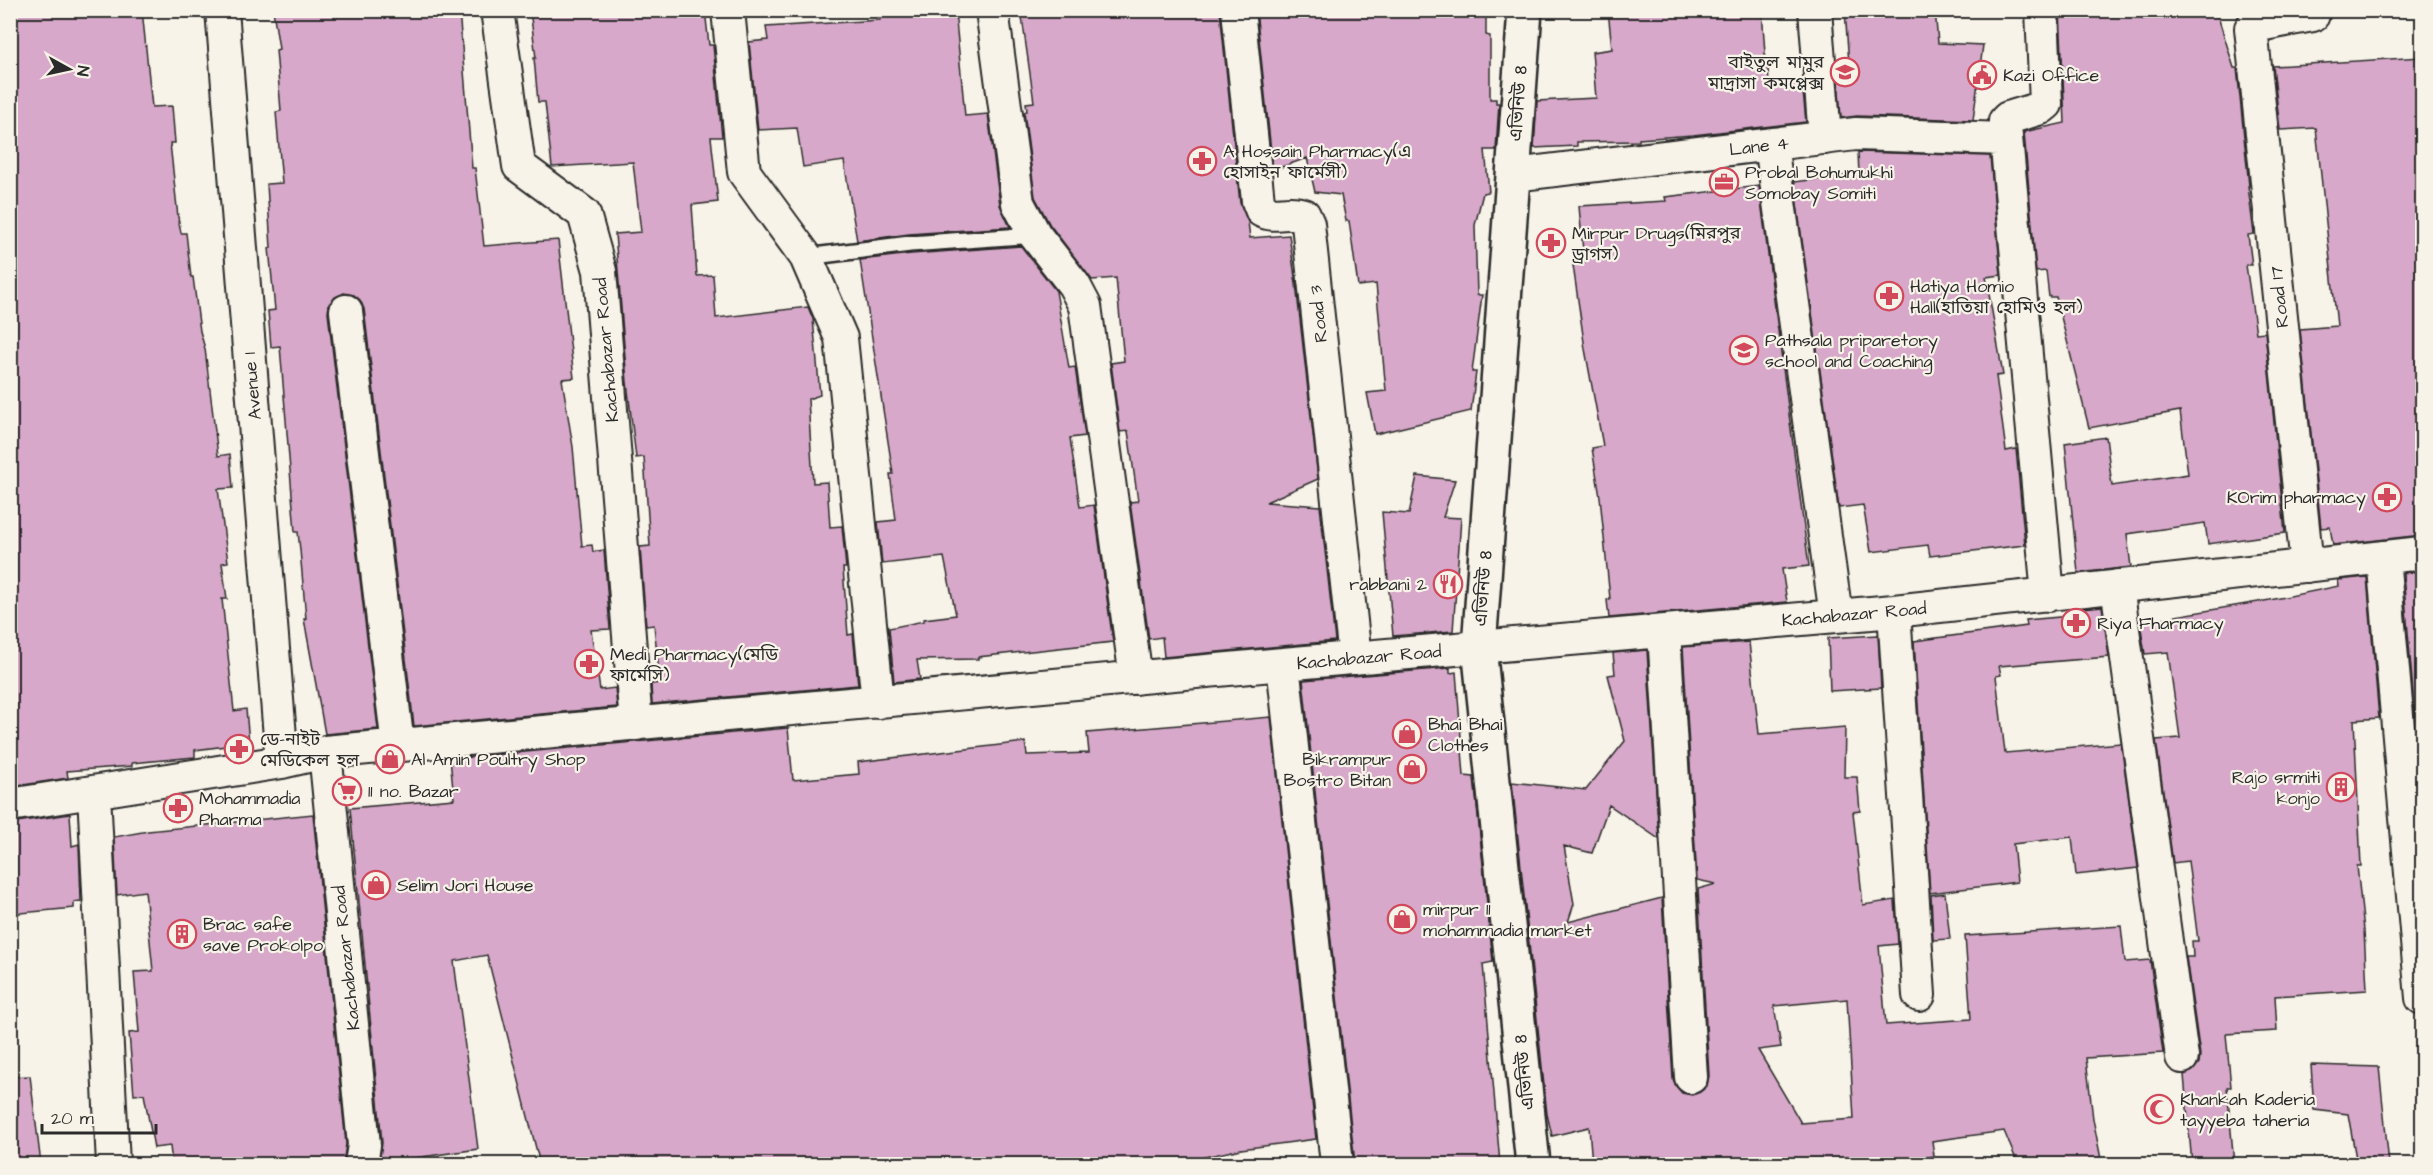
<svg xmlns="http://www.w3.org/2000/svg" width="2433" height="1175" font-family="'Architects Daughter','Noto Sans Bengali',sans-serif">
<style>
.building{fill:#d7a8c9;stroke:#2b2b2b;stroke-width:1.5;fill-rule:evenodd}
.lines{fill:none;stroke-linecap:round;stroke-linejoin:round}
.lane-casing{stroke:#2b2b2b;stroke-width:20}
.street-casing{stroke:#2b2b2b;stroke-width:36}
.secondary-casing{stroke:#2b2b2b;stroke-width:38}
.lane{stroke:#f7f3e8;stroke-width:15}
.street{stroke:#f7f3e8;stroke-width:32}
.secondary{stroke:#f7f3e8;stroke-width:33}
.labels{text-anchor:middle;stroke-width:4.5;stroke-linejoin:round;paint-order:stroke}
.poi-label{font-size:18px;fill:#2b2b2b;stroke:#f7f3e8;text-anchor:start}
.street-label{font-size:18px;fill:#2b2b2b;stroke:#f7f3e8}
</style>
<rect width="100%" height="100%" fill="#f7f3e8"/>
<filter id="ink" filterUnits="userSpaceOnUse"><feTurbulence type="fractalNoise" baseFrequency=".0167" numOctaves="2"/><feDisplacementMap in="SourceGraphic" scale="12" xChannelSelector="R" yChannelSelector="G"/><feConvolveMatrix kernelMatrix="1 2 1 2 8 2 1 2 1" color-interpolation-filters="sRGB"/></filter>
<g filter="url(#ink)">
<path class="building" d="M10 10H142L152 107 172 106 175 143H170L178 217 181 233H186L191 277H193L200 331 205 349 218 456 230 454 233 488 218 489 228 562 222 563 227 599H222L234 711 246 709 249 743 195 750V757L132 763V766L67 771 68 778 10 787Z
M273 10H459L472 168H475L484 246 558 240 574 378 562 379 573 447 582 546 592 545 593 552 604 550 610 629 591 630 600 690 615 688 617 707 414 726 364 309 360 300 354 295 344 293 335 297 329 304 328 313 378 729 325 734 304 619H306L300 550 298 532H295L280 346 271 347 268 311 275 310 269 248H271L267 184 282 183 276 112 281 111 276 50 279 49Z
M530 10H705L709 45H713L722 137H711L718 202 692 205 697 276 713 275 716 318 808 307 813 319 820 395 808 399 813 483 827 482 830 527 842 526 846 568H843L848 635 853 634 858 685 652 704 651 684 660 683 654 625 646 626 640 547 650 546 644 457 636 458 627 382 615 234 641 232 633 162 552 167 545 102H538L534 58H536Z
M879 10H955L965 116 988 114 1000 205 1010 227 909 234 857 241 844 161 803 167 797 128 758 130 749 42 768 40 766 27 880 20Z
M1021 10H1220L1240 203 1248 222 1250 238 1289 235 1296 284 1318 479 1266 502 1320 506 1335 641 1164 657 1162 637 1149 639 1130 502 1138 501 1128 431 1120 432 1111 363 1124 361 1116 278 1092 280 1050 225 1035 197 1024 112 1027 111 1026 103 1034 102Z
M1256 10H1486V35L1490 36V99H1496V103H1499L1496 150H1485L1489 192 1483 193 1475 225 1477 295H1482L1472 372H1476L1471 411 1375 434 1367 393 1386 391 1376 284 1358 286 1349 221H1346L1341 195 1315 192 1307 158 1273 170Z
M1608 10H1762L1766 68H1768L1769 84 1802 81 1806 122 1693 135 1639 139V141L1577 142V146L1534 148 1537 101 1596 98 1592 52 1612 49Z
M1845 10H1935L1938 43 1983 45 1973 120 1857 116 1841 118 1838 78 1850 77Z
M2060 10H2142L2143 19 2195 10H2216L2234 68H2237L2249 186H2248L2254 234 2248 235 2252 265H2246L2256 333 2265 332 2285 533 2208 544 2205 523 2127 534 2131 567 2078 573 2065 443 2106 437 2112 486 2188 474 2180 411 2089 428 2056 297H2049L2046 271 2036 272 2024 132 2065 123Z
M2422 57V535L2333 545 2330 527 2321 528 2300 329 2337 326 2316 128 2280 130 2273 66Z
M1858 152 1990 156 2001 275 1986 277 2003 375 1996 376 2006 451 2016 449 2025 545 1930 556 1928 545 1871 552 1863 505 1839 508 1794 182 1859 174Z
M1759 186 1809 566 1782 569 1787 602 1609 618 1607 600 1610 599 1600 497 1592 448 1603 446 1585 349 1573 265 1584 263 1579 206 1666 201 1665 197Z
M1021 246 1056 291 1069 368 1075 367 1085 436 1070 438 1080 507 1094 505 1113 642 978 657V659L917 660 920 679 894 682 889 628 924 621V619L956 615 944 557 882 564 878 522 896 520 890 474H893L860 260 911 254Z
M1417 476 1455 480 1443 517 1461 518 1453 631 1393 636 1382 512 1409 514Z
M2422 571V715L2415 716 2403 573Z
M2367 577 2379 718 2354 720 2361 866H2357L2364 930 2367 990 2275 996 2277 1031 2226 1034 2231 1087H2227L2234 1164H2192L2184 1075 2193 1071 2199 1063 2200 1055 2186 957H2193L2192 941H2198L2188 861 2173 863 2156 740 2180 738 2168 652 2145 654 2140 622 2270 600 2339 586 2338 580Z
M2102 606 2109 657 1999 666 2001 675 1996 676 2005 753 2121 743 2138 868 2076 875 2072 837 2013 844 2017 882 1930 893 1914 641 2027 626 2026 620 2082 615V608Z
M1878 635 1881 688 1830 691 1828 638Z
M1749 642 1759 734 1845 727 1844 777H1857L1860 811 1853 812 1863 905 1895 900 1898 944 1879 946 1886 1025 1971 1019 1965 936 2121 926 2125 962 2150 960 2163 1053 2086 1058 2093 1119 2102 1164H2018L2004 1131 1932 1141 1934 1156 1916 1159 1917 1164H1592L1589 1127 1552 1136 1547 1114 1512 782 1586 790 1625 741 1608 675 1615 674 1613 653 1647 650 1659 839 1609 805 1592 853 1564 846 1574 904 1568 922 1662 898 1673 1079 1676 1086 1682 1093 1692 1095 1700 1092 1707 1086 1709 1076 1698 889 1716 884 1697 880 1683 647ZM1847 999 1854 1119 1801 1123 1758 1050 1781 1047 1774 1006Z
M1450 668V673L1456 672 1464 776 1474 777 1493 962 1483 964 1500 1164H1355L1303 680Z
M1271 717 1316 1139 1241 1149 1173 1164H540L487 955 454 961 478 1149 379 1163 382 1143 350 808 454 799 450 759 788 728 793 780 859 774 858 762 1025 742 1027 755 1089 753 1087 733Z
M70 814 72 846 79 844 81 901 74 902V908L10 914V823Z
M313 814 346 1144 343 1164H172L170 1146 154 1148 144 1094 134 1095 129 1033 139 1032 134 972 153 971 145 891 117 895 114 837 148 831Z
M1945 893 1950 939 1933 940 1931 895Z
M2311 1065 2379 1067 2389 1164H2357L2348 1114 2314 1110Z
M30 1076 41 1164H10V1077Z"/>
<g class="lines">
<g class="lane-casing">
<path id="lane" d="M806 257 910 244 1035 235"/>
</g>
<g class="street-casing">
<path id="street" d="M222 10 282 762
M497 10 519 166 584 214 600 271 636 724
M728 10 744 172 806 257 841 338 878 702
M992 10 1018 203 1035 235 1074 285 1085 306 1136 678
M1238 10 1258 201 1262 211C1276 218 1287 209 1304 215L1308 224 1355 658
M1815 10 1825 138
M2042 10 2046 104 2041 108 2008 118 2005 121V126L2048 595
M1771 144 1836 616
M1513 175 1856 134 2006 139
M346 311 398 746
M2383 557 2422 998
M2307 566 2251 28 2259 25 2313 15 2314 10
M2117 586 2182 1057
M1894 611 1919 995
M1664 632 1691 1077
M1283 664 1337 1164
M325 752 364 1145 361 1164
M94 793 113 1164
M10 805 282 762 325 752 1283 664 1894 611 2422 553"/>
</g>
<g class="secondary-casing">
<path id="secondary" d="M1525 10 1479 647 1533 1164"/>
</g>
<use href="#lane" class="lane"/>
<use href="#street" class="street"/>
<use href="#secondary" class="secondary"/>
</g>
</g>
<defs>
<g id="school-ring" transform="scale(1.5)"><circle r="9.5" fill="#f7f3e8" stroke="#d1495b" stroke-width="1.5"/><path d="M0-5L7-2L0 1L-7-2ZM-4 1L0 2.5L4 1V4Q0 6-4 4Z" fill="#d1495b"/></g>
<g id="civic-ring" transform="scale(1.5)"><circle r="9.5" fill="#f7f3e8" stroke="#d1495b" stroke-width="1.5"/><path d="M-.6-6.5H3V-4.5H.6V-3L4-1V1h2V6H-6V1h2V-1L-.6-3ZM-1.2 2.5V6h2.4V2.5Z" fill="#d1495b"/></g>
<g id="pharmacy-ring" transform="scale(1.5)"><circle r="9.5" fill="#f7f3e8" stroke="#d1495b" stroke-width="1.5"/><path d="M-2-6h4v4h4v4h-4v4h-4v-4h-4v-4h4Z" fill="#d1495b"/></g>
<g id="office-ring" transform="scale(1.5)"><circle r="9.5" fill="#f7f3e8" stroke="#d1495b" stroke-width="1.5"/><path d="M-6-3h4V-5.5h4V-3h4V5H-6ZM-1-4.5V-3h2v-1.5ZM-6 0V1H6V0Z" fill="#d1495b"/></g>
<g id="restaurant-ring" transform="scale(1.5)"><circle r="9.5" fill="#f7f3e8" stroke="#d1495b" stroke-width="1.5"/><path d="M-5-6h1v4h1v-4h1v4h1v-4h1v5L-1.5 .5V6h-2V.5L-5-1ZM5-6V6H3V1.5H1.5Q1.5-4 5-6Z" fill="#d1495b"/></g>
<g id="shop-ring" transform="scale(1.5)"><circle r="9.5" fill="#f7f3e8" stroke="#d1495b" stroke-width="1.5"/><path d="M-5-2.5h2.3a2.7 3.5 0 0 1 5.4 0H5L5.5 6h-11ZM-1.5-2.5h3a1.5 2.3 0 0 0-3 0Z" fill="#d1495b"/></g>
<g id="building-ring" transform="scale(1.5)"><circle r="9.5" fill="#f7f3e8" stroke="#d1495b" stroke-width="1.5"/><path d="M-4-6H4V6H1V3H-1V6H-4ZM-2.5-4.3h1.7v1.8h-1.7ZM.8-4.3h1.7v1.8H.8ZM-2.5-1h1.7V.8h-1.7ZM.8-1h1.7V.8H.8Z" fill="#d1495b"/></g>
<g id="supermarket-ring" transform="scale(1.5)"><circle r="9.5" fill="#f7f3e8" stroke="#d1495b" stroke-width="1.5"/><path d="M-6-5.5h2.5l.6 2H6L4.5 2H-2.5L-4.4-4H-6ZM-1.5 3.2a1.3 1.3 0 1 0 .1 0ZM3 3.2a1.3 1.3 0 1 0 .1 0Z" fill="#d1495b"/></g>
<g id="mosque-ring" transform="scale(1.5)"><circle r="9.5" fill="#f7f3e8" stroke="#d1495b" stroke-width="1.5"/><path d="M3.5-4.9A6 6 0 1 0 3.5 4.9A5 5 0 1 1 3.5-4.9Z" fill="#d1495b"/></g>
</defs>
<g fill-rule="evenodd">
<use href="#school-ring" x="1845" y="72"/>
<use href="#civic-ring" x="1982" y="75"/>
<use href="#pharmacy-ring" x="1202" y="161"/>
<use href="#office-ring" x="1724" y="182"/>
<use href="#pharmacy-ring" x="1551" y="243"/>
<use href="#pharmacy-ring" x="1889" y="296"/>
<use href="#school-ring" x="1744" y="350"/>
<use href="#pharmacy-ring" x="2387" y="497"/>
<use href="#restaurant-ring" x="1448" y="584"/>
<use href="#pharmacy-ring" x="2076" y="623"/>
<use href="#pharmacy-ring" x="589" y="664"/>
<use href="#shop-ring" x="1407" y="734"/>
<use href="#pharmacy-ring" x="239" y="749"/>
<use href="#shop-ring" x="390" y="759"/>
<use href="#shop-ring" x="1412" y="769"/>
<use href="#building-ring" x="2341" y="787"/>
<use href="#supermarket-ring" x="347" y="791"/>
<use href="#pharmacy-ring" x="178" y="808"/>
<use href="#shop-ring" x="376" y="885"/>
<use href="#shop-ring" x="1402" y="919"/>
<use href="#building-ring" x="182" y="934"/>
<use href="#mosque-ring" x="2159" y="1109"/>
</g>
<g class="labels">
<g class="poi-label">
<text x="1824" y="68" text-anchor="end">বাইতুল মামুর<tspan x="1824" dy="21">মাদ্রাসা কমপ্লেক্স</tspan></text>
<text x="2003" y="81">Kazi Office</text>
<text x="1223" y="157">A Hossain Pharmacy(এ<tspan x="1223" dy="21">হোসাইন ফার্মেসী)</tspan></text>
<text x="1745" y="178">Probal Bohumukhi<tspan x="1745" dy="21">Somobay Somiti</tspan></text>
<text x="1572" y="239">Mirpur Drugs(মিরপুর<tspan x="1572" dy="21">ড্রাগস)</tspan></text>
<text x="1910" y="292">Hatiya Homio<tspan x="1910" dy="21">Hall(হাতিয়া হোমিও হল)</tspan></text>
<text x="1765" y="346">Pathsala priparetory<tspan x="1765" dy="21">school and Coaching</tspan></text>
<text x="2366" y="503" text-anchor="end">KOrim pharmacy</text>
<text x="1427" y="590" text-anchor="end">rabbani 2</text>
<text x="2097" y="629">Riya Fharmacy</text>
<text x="610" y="660">Medi Pharmacy(মেডি<tspan x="610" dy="21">ফার্মেসি)</tspan></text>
<text x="1428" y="730">Bhai Bhai<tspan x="1428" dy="21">Clothes</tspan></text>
<text x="260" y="745">ডে-নাইট<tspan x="260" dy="21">মেডিকেল হল</tspan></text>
<text x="411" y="765">Al Amin Poultry Shop</text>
<text x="1391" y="765" text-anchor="end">Bikrampur<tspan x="1391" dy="21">Bostro Bitan</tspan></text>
<text x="2320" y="783" text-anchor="end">Rajo srmiti<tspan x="2320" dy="21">konjo</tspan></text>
<text x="368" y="797">11 no. Bazar</text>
<text x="199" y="804">Mohammadia<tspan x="199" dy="21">Pharma</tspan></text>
<text x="397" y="891">Selim Jori House</text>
<text x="1423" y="915">mirpur 11<tspan x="1423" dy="21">mohammadia market</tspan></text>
<text x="203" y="930">Brac safe<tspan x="203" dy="21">save Prokolpo</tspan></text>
<text x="2180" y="1105">Khankah Kaderia<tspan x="2180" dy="21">tayyeba taheria</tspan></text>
</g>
<g class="street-label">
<text transform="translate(1518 103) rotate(-86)" y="6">এভিনিউ ৪</text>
<text transform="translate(1759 146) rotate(-7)" y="6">Lane 4</text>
<text transform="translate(2279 297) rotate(-96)" y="6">Road 17</text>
<text transform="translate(1318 314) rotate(-96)" y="6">Road 3</text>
<text transform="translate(606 350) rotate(-95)" y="6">Kachabazar Road</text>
<text transform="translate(252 386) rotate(-95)" y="6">Avenue 1</text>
<text transform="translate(1483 588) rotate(-86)" y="6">এভিনিউ ৪</text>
<text transform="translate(1854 614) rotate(-5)" y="6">Kachabazar Road</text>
<text transform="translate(1369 657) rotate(-5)" y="6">Kachabazar Road</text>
<text transform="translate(346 958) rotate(-96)" y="6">Kachabazar Road</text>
<text transform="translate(1524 1072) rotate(-96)" y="6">এভিনিউ ৪</text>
</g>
</g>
<rect width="2433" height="1175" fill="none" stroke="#f7f3e8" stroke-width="36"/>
<rect x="18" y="18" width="2397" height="1139" fill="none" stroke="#2b2b2b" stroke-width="2" filter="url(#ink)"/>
<g transform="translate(69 69) rotate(98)" stroke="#f7f3e8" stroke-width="4.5" paint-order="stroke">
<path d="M0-4.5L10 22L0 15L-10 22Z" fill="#2b2b2b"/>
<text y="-9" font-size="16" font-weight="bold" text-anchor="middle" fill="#2b2b2b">N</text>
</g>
<path d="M42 1124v9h114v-9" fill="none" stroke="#2b2b2b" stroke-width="3"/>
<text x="51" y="1124" font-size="18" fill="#2b2b2b" stroke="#f7f3e8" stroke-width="4.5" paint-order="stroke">20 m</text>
</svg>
